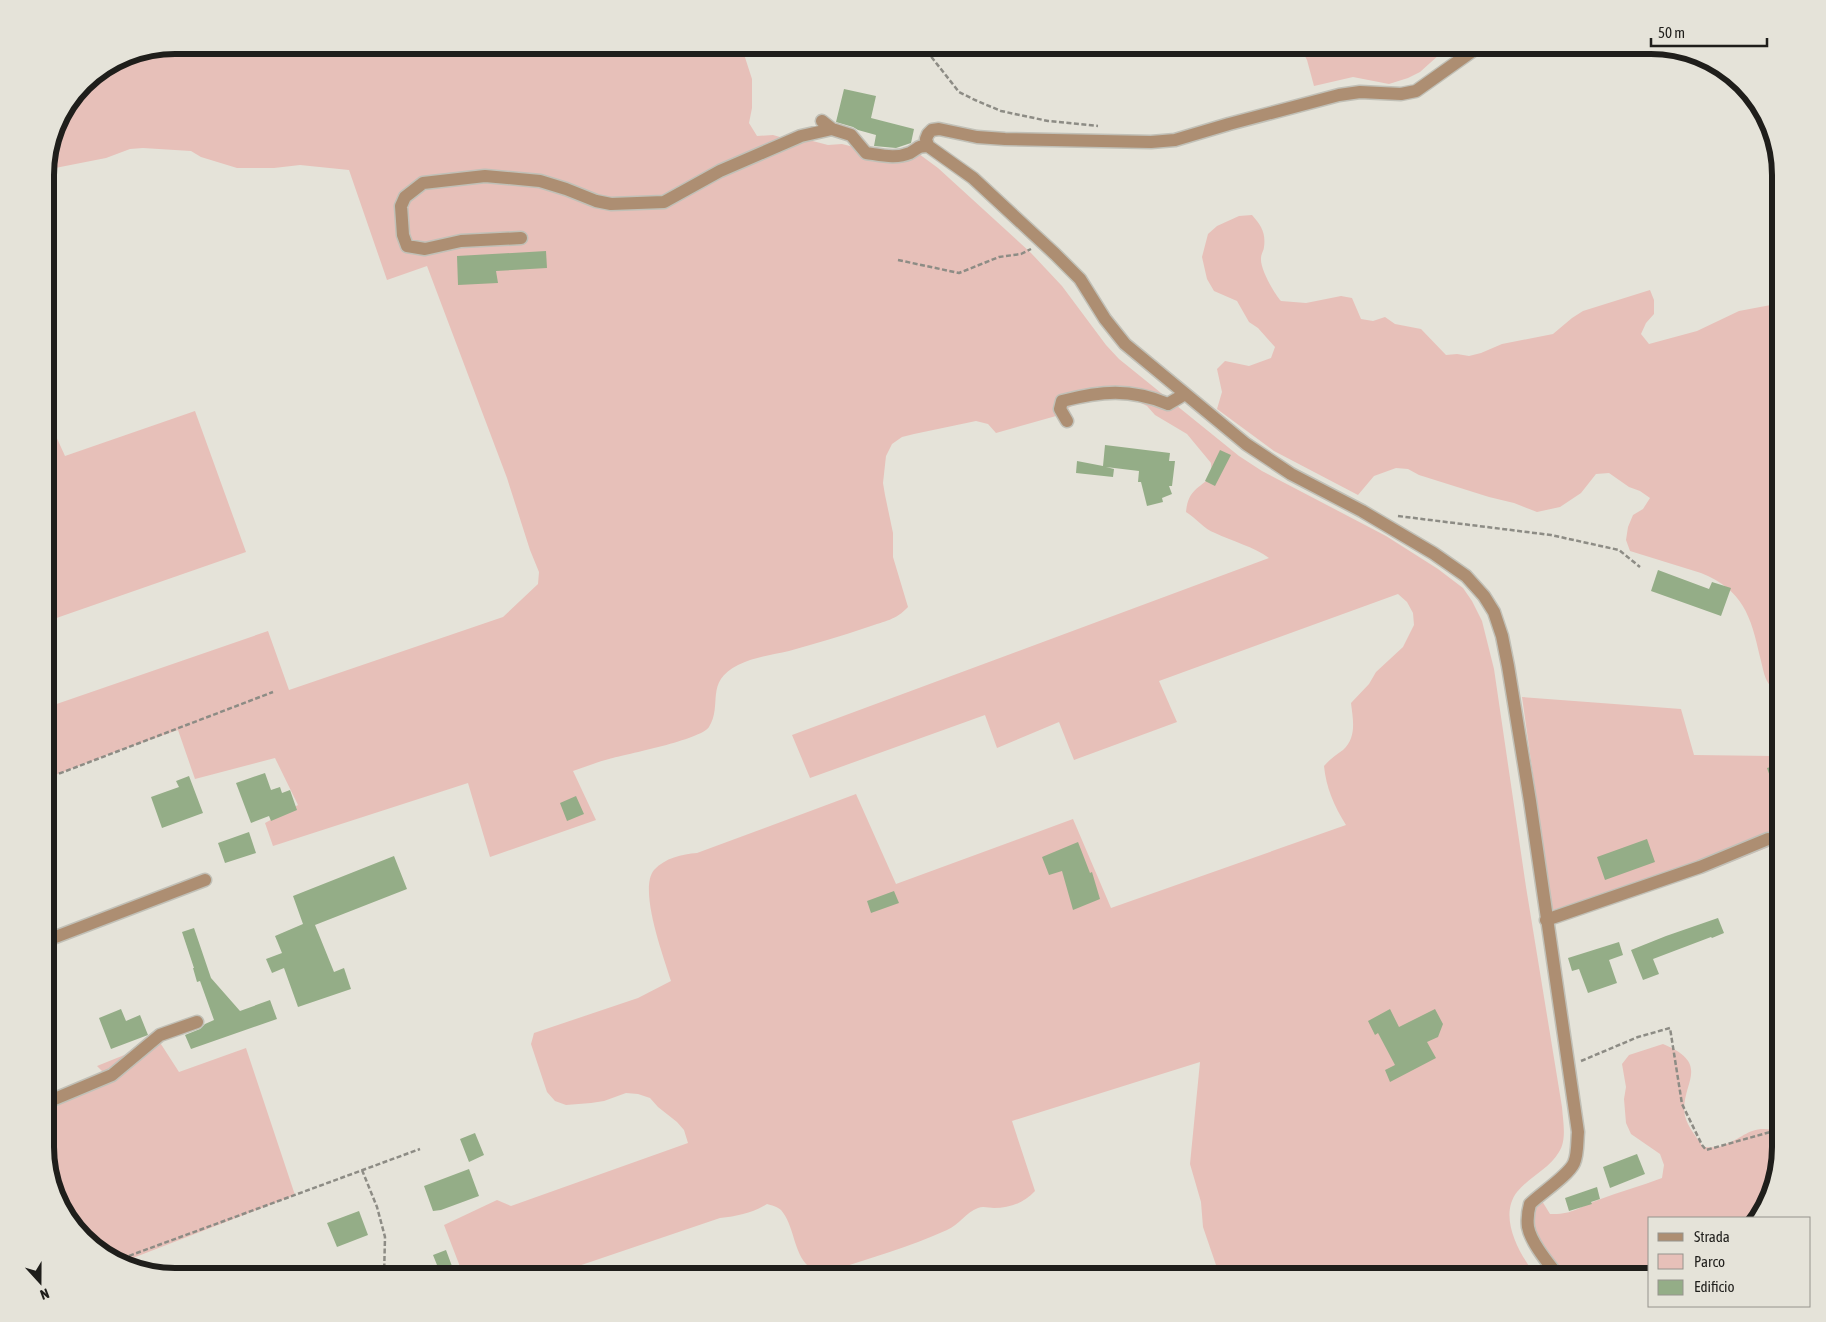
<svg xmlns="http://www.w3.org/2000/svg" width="1826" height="1322" font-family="'Asap Condensed',sans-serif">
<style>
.green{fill:#e7c0b9}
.building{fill:#94ad87}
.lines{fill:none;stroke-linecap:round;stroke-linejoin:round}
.minor-casing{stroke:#c1c0b7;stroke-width:15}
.path{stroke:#8d8c85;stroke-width:2.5;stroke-dasharray:5 2.5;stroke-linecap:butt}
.minor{stroke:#ad8e72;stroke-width:12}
.rim{fill:none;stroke:#1f1e1b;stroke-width:6}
</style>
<rect width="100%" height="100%" fill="#e5e3d9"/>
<path class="green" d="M175 45H741L752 79V108L749 123 757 136 773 135 787 139 801 138 828 145 842 144 870 151 919 154 938 168 1031 253 1062 286 1106 345 1119 359 1239 456 1262 471 1386 536 1438 569 1463 588 1472 601 1482 621 1494 669 1526 887 1562 1107C1563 1121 1567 1140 1559 1152 1549 1169 1529 1177 1517 1192 1499 1215 1517 1250 1532 1270L1511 1277H1217L1216 1265 1203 1227 1201 1202 1190 1164 1200 1062 1012 1121 1035 1191C1024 1203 1010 1208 994 1208 989 1208 983 1206 978 1208 966 1212 959 1225 947 1230 910 1247 870 1258 831 1271 823 1271 811 1270 806 1264 793 1249 794 1225 781 1210 778 1207 771 1205 767 1204 752 1213 738 1216 720 1218L546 1277H464L444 1225 497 1200 511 1206 688 1143 684 1130 677 1122 658 1107 650 1098 638 1094 626 1093 604 1101 591 1103 566 1105 555 1101 547 1092 531 1044 534 1033 638 998 671 981C664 958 638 889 654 870 665 858 682 854 697 853L856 794 896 884 1073 819 1111 908 1346 825C1334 806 1326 787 1324 766 1330 759 1336 755 1343 750 1357 737 1353 720 1351 703L1369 684 1376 672 1403 647 1414 625 1413 613 1407 602 1398 594 1159 681 1177 722 1074 760 1059 722 997 748 985 715 810 778 792 735 1269 558C1254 547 1232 541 1215 533 1204 529 1196 518 1186 512 1188 490 1198 489 1212 476L1211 463 1187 434 1155 415 1147 406 1125 395 1078 402 1056 416 996 433 988 424 976 421 914 434 902 437 892 444 886 456 883 483 885 495 893 533V557L908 607C896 620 885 621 868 627 842 636 816 643 789 651 772 655 754 657 738 665 704 682 723 705 709 727 700 740 627 754 609 759 597 762 585 767 573 771L596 820 490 857 468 783 273 846 265 823 298 805 275 758 195 779 178 730 112 753 45 779V708L268 631 289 690 503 617 538 584 539 572 530 550 507 478 427 266 387 280 349 170 300 165 274 168H237L201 157 191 151 143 148 130 149 106 158 45 170 59 117 89 78 126 55Z
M1299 45H1450L1420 72 1408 78 1389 84 1353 77 1314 86 1307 60Z
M1252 215C1261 225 1266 233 1264 247 1264 250 1261 254 1261 258 1260 269 1274 293 1281 301L1306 303 1341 296 1352 298 1361 319 1373 321 1385 317 1395 324 1421 329 1446 355 1457 354 1469 356 1481 353 1502 344 1553 334 1572 318 1583 311 1650 290 1654 300V314L1646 323 1641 334 1649 344 1697 331 1739 311 1781 303V696C1764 683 1765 676 1760 657 1751 616 1743 590 1701 573L1630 551 1626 540 1628 527 1633 515 1643 509 1650 498 1640 491 1629 487 1609 473 1596 474 1581 493 1560 507 1537 512 1514 503 1489 497 1419 475 1408 469 1396 468 1374 476 1358 495 1274 451 1217 409 1222 392 1217 369 1225 361 1249 366 1271 358 1275 347 1258 328 1249 322 1237 301 1214 291 1207 279 1202 257 1208 234 1217 226 1239 216Z
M195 411 246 552 45 622V412L65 456Z
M1522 697 1681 709 1694 755 1773 756V744L1781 727V842L1714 869 1552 910Z
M159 1041 179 1072 246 1048 295 1195 120 1263 96 1250 62 1212 45 1155V1107L111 1080 97 1066Z
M1663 1044C1714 1065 1679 1084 1685 1116 1688 1128 1697 1137 1703 1147 1709 1147 1717 1148 1722 1146 1747 1137 1750 1123 1781 1132V1147L1774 1188 1758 1218H1650V1277H1567C1553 1260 1517 1221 1542 1201L1550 1214C1572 1215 1579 1207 1598 1200 1619 1192 1641 1186 1662 1178L1664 1165 1660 1154 1631 1134 1626 1123 1624 1099 1626 1087 1622 1064 1629 1055Z"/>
<path class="building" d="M844 89 876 96 871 118 914 129 911 143 896 148 874 146 876 135 858 130 853 127 836 122Z
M546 251 547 268 496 271 498 283 458 285 457 256Z
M1105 445 1170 453 1169 461H1175L1172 486H1169L1172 494 1162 498 1163 502 1147 506 1141 482H1138L1139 471 1106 467 1114 469 1113 477 1076 473 1077 461 1103 466Z
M1220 450 1231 455 1215 486 1205 481Z
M1658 570 1709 589 1712 582 1731 588 1721 616 1651 591Z
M1781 764V802H1779L1767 768Z
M265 773 271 790 280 787 282 793 290 790 297 810 271 821 269 816 251 823 236 783Z
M189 776 203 813 162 828 151 797 179 787 176 781Z
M576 796 584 814 567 821 560 803Z
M249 832 256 853 225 863 218 843Z
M1647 839 1655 862 1605 880 1597 857Z
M1078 842 1090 873 1092 872 1100 899 1073 910 1062 871 1049 875 1042 857Z
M394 856 407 889 315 925 334 972 344 968 351 989 298 1007 284 968 272 973 266 959 282 953 275 936 303 924 293 896Z
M894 891 899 903 871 913 867 901Z
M1718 918 1724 933 1712 938 1711 937 1653 959 1659 974 1643 980 1631 950 1666 936Z
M194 928 211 978 240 1011 270 1000 277 1019 191 1049 185 1035 200 1029 205 1024 214 1020 200 981 197 982 193 968H194L182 932Z
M1619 942 1623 955 1609 960 1617 983 1588 993 1579 969 1572 971 1568 958Z
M121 1009 126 1021 140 1015 148 1035 111 1049 99 1018Z
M1390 1009 1399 1027 1435 1009 1443 1024 1438 1037 1427 1042 1436 1058 1390 1082 1385 1070 1395 1065 1378 1033 1375 1035 1368 1021Z
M475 1133 484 1155 469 1162 460 1139Z
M1637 1154 1645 1174 1610 1188 1603 1167Z
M469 1169 479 1196 441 1210 433 1211 424 1186Z
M1597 1187 1600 1199 1591 1202 1592 1204 1569 1211 1565 1198Z
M359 1211 368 1235 337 1247 327 1223Z
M446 1250 456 1277H409V1276L437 1265 433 1255Z"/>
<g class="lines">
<g class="minor-casing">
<path id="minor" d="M1481 45 1416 91 1401 94 1360 92 1339 95 1229 124 1175 140 1151 142 1005 139 977 137 939 129 932 130 928 134 926 139 928 146 973 178 1055 254 1080 279 1105 319 1125 344 1246 444 1291 474 1362 511 1433 553 1466 576 1484 596 1494 612 1502 636 1508 666 1530 801 1578 1132C1577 1142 1578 1154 1574 1163 1568 1176 1541 1193 1530 1204 1528 1211 1527 1219 1528 1227 1531 1243 1549 1264 1559 1277
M822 121 832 129 851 135 866 153C881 155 896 159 910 153 919 148 917 146 928 146
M521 238 461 241 425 249 407 246 403 235 401 206 405 197 423 183 485 176 540 181 566 189 596 201 611 204 664 202 720 171 801 136 832 129
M1067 421 1060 409 1062 401C1101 391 1130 388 1168 404L1185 394
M1546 920 1700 867 1768 839
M45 941 205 880
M45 1103 112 1075 160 1035 197 1022"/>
</g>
<path class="path" d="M922 45 959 92 975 100 1001 111 1048 121 1098 126
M898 260 959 273 999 257 1021 254 1031 249
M1398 516 1551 535 1619 550 1640 567
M45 779 273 692
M1581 1061 1638 1037 1670 1028 1682 1104 1702 1145 1706 1150 1781 1129
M362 1170 377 1207 385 1237 384 1277
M115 1261 420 1149"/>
<use href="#minor" class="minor"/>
</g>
<path d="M0 0H1826V1322H0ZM175 54H1651A121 121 0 0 1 1772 175V1147A121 121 0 0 1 1651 1268H175A121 121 0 0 1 54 1147V175A121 121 0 0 1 175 54Z" fill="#e5e3d9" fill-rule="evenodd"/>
<path class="rim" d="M175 54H1651A121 121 0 0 1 1772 175V1147A121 121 0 0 1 1651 1268H175A121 121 0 0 1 54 1147V175A121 121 0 0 1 175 54Z"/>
<rect x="1648" y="1217" width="162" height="90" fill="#e5e3d9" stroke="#96948d"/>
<rect x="1658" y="1233" width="25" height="8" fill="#ad8e72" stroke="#96948d"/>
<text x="1694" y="1242" font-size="15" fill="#1f1e1b">Strada</text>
<rect x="1658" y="1254" width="25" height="15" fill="#e7c0b9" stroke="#96948d"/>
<text x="1694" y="1267" font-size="15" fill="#1f1e1b">Parco</text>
<rect x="1658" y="1280" width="25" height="15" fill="#94ad87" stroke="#96948d"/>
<text x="1694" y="1292" font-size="15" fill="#1f1e1b">Edificio</text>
<g transform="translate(40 1282) rotate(159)" stroke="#e5e3d9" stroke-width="4" paint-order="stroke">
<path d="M0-4L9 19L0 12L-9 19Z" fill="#1f1e1b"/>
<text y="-8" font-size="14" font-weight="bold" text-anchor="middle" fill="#1f1e1b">N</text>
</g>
<path d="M1651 38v8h116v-8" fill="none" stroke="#1f1e1b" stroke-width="2.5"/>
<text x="1658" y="38" font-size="15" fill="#1f1e1b" stroke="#e5e3d9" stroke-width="4" paint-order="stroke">50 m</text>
</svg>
